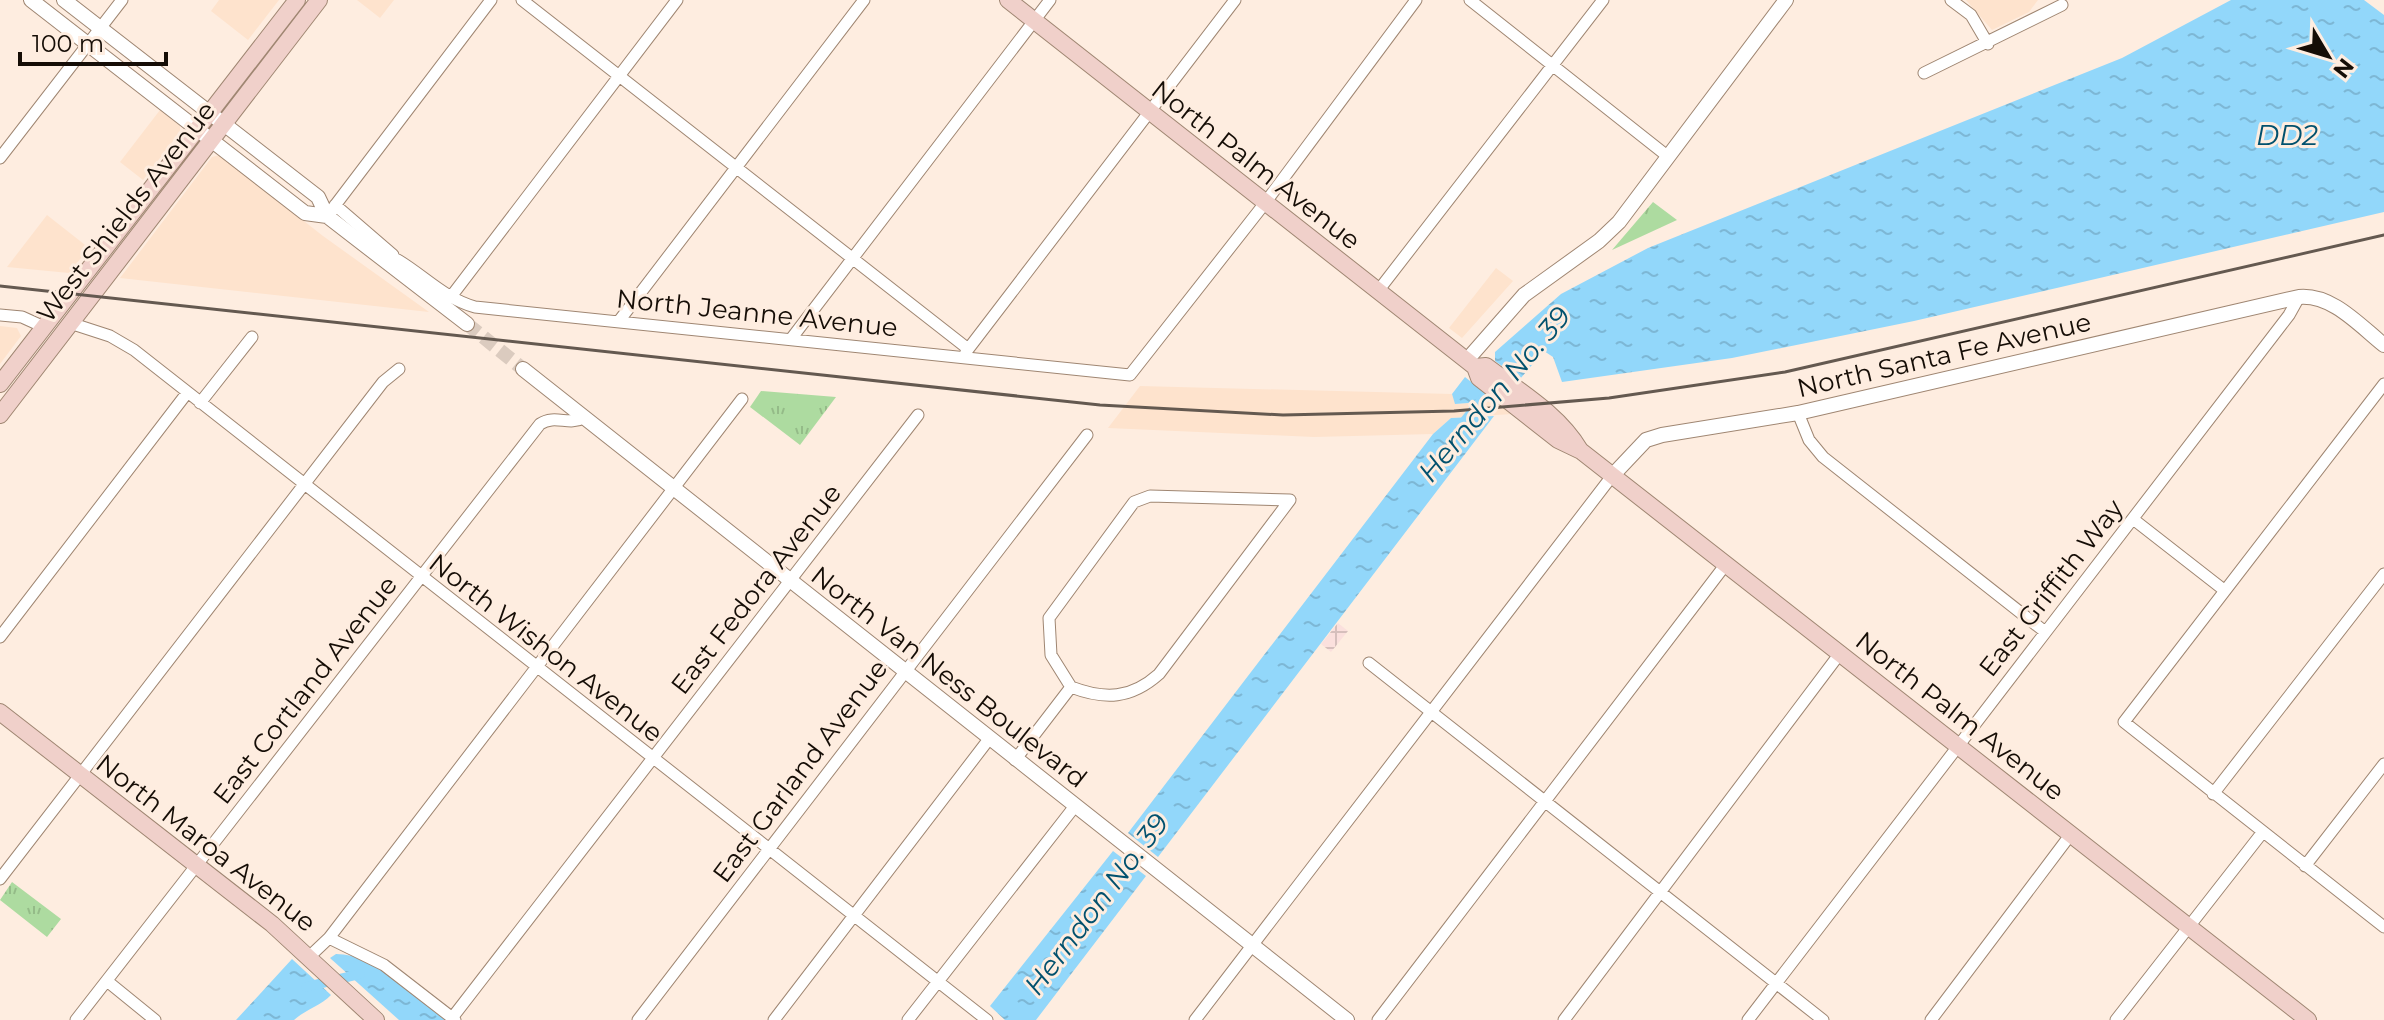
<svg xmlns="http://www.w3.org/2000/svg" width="2384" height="1020" font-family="Montserrat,sans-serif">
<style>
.built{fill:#fee3cd}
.industrial{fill:url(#industrial-grid)}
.grass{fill:url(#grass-tufts)}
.water{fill:url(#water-ripples)}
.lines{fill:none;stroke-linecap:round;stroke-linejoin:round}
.canal{stroke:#92d7fa;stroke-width:10}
.tertiary-tunnel{stroke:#dbcbbf;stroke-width:14;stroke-dasharray:14 7;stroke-linecap:butt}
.minor-casing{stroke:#9f8672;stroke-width:13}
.tertiary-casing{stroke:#9f8672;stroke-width:16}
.secondary-casing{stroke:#9f8672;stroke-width:18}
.minor{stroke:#fff;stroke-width:11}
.tertiary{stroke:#fff;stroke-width:14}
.secondary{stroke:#f0d0ca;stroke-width:16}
.rail{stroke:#645950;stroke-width:3}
.labels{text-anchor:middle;stroke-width:6;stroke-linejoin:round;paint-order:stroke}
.street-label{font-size:26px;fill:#150d06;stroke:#feede0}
.water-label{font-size:28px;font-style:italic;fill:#02516e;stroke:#feede0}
</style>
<defs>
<pattern id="industrial-grid" width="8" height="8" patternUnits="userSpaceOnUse" patternTransform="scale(2)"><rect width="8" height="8" fill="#fbe0dd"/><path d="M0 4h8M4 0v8" fill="none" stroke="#d6bfbc"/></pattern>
<pattern id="grass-tufts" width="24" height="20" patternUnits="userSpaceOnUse" patternTransform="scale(2)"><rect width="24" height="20" fill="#addba0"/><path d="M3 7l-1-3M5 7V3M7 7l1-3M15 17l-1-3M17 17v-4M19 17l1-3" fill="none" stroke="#94bb88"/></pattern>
<pattern id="water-ripples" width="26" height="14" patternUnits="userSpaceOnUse" patternTransform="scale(2)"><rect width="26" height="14" fill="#92d7fa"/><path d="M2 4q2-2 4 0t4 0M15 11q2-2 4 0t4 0" fill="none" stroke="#7db7d5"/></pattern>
</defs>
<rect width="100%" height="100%" fill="#feede0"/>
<path class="built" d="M219 0H279L248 40 211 11Z
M357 0H394L380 18Z
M1966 0H2038L2029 12 1992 30Z
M160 110 180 126V132L143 180 120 162Z
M220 155 323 236 429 312 120 278 212 157Z
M47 215 89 248 69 273 7 267Z
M1496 268 1513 281 1462 338 1449 328Z
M0 326 17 328 21 336 0 364Z
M1140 386 1452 394 1456 404 1495 401 1512 414 1451 418 1433 434 1314 437 1108 428Z"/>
<path class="industrial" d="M1338 623 1348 631 1331 652 1321 644Z"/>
<path class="grass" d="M1653 202 1677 220 1612 250Z
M761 391 836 397 800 445 750 407Z
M12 882 61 919 47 937 0 900Z"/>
<path class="water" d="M2231 0H2364L2384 15V212L1914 321 1732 358 1562 382 1553 357 1544 351 1520 379 1495 361V352L1561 294 1648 248 2122 58Z
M1465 377 1495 401 1455 404 1452 394Z
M1494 416 1158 857 1128 833 1433 434 1451 418Z
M1113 851 1146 876 1036 1020H1005L990 1006Z
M336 954C377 954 415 996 446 1020H399L330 958Z
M292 959 331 995C321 1006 306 1009 294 1020H236Z"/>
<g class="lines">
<path class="canal" d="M1460 427 1495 383
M306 987 360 974"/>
<path class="tertiary-tunnel" d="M467 324 523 369"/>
<g class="minor-casing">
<path id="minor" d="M522 0 967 348
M1470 0 1666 155
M1951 0 1971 15 1988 44
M1924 73 2062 5
M0 158 122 0
M335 205 393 255
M327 216 491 0
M372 249C411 259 435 296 475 307L1130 375 1265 203 1416 0
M1378 291 1603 0
M450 298 677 0
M0 315 22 317 44 327
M619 321 864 0
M70 323 110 336 134 350 987 1020
M791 339 1050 0
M966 352 1235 0
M2384 384 2124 722 2384 927
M200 403 252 337
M1798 413 1809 440 1823 457 2044 631
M2133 519 2224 590
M0 637 187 393
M1369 663 1823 1020
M1071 687 1051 655 1049 618 1134 502 1150 496 1290 500
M1071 687C1105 700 1131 699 1159 674L1290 500
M1015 760 1071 687
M2213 794 2384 574
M2305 866 2384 764
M0 879 383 382 399 369
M329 938 384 965 455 1020
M310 956 329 938 742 399
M107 981 155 1020
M452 1018 918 415
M76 1020 540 424C555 414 569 426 583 418
M638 1020 1087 435
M774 1020 989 739
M908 1020 1075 806
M1195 1020 1612 476
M1378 1020 1726 564
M1564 1020 1841 652
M1748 1020 2289 315 2299 297
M1931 1020 2071 834
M2116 1020 2262 833"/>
</g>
<g class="tertiary-casing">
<path id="tertiary" d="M31 0 305 213 327 216 467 324
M64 0 318 197 327 216
M1467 360 1524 295 1599 241 1619 222 1786 0
M523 369 1347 1020
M1612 476 1646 440 1662 435 1798 413 2299 297C2332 294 2359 325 2384 345"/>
</g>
<g class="secondary-casing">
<path id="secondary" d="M1008 0 1475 367 1479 378 1558 440 1581 451 2308 1020
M1475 367 1486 366C1519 391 1559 414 1580 450
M0 384 297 0
M0 415 319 0
M0 712 272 924 376 1020"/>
</g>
<use href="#minor" class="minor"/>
<use href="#tertiary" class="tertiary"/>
<use href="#secondary" class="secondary"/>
<path class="rail" d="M0 286 1100 405 1283 415 1454 411 1609 398 1785 372 2384 235"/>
</g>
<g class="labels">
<g class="street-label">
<text transform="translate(1256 165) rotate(38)" y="9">North Palm Avenue</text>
<text transform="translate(126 212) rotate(-52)" y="9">West Shields Avenue</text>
<text transform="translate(757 313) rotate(6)" y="9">North Jeanne Avenue</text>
<text transform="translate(1944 355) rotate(-13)" y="9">North Santa Fe Avenue</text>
<text transform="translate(2051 588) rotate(-52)" y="9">East Griffith Way</text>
<text transform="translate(756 589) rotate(-52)" y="9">East Fedora Avenue</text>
<text transform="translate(546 648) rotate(38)" y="9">North Wishon Avenue</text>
<text transform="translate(949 677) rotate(38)" y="9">North Van Ness Boulevard</text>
<text transform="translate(305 690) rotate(-52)" y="9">East Cortland Avenue</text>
<text transform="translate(1960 716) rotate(38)" y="9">North Palm Avenue</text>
<text transform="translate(800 771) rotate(-53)" y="9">East Garland Avenue</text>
<text transform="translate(206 843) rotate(38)" y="9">North Maroa Avenue</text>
</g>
<g class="water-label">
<text x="2287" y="145">DD2</text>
<text transform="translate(1494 394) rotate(-50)" y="10">Herndon No. 39</text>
<text transform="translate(1096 904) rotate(-53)" y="10">Herndon No. 39</text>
</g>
</g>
<g transform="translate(2328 56) rotate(128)" stroke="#feede0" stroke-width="6" paint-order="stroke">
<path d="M0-6L14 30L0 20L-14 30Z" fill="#150d06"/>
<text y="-12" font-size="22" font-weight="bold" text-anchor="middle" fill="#150d06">N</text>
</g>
<path d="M20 52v12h146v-12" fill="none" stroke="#150d06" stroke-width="4"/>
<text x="32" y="52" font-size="24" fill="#150d06" stroke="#feede0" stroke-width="6" paint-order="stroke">100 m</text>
</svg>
